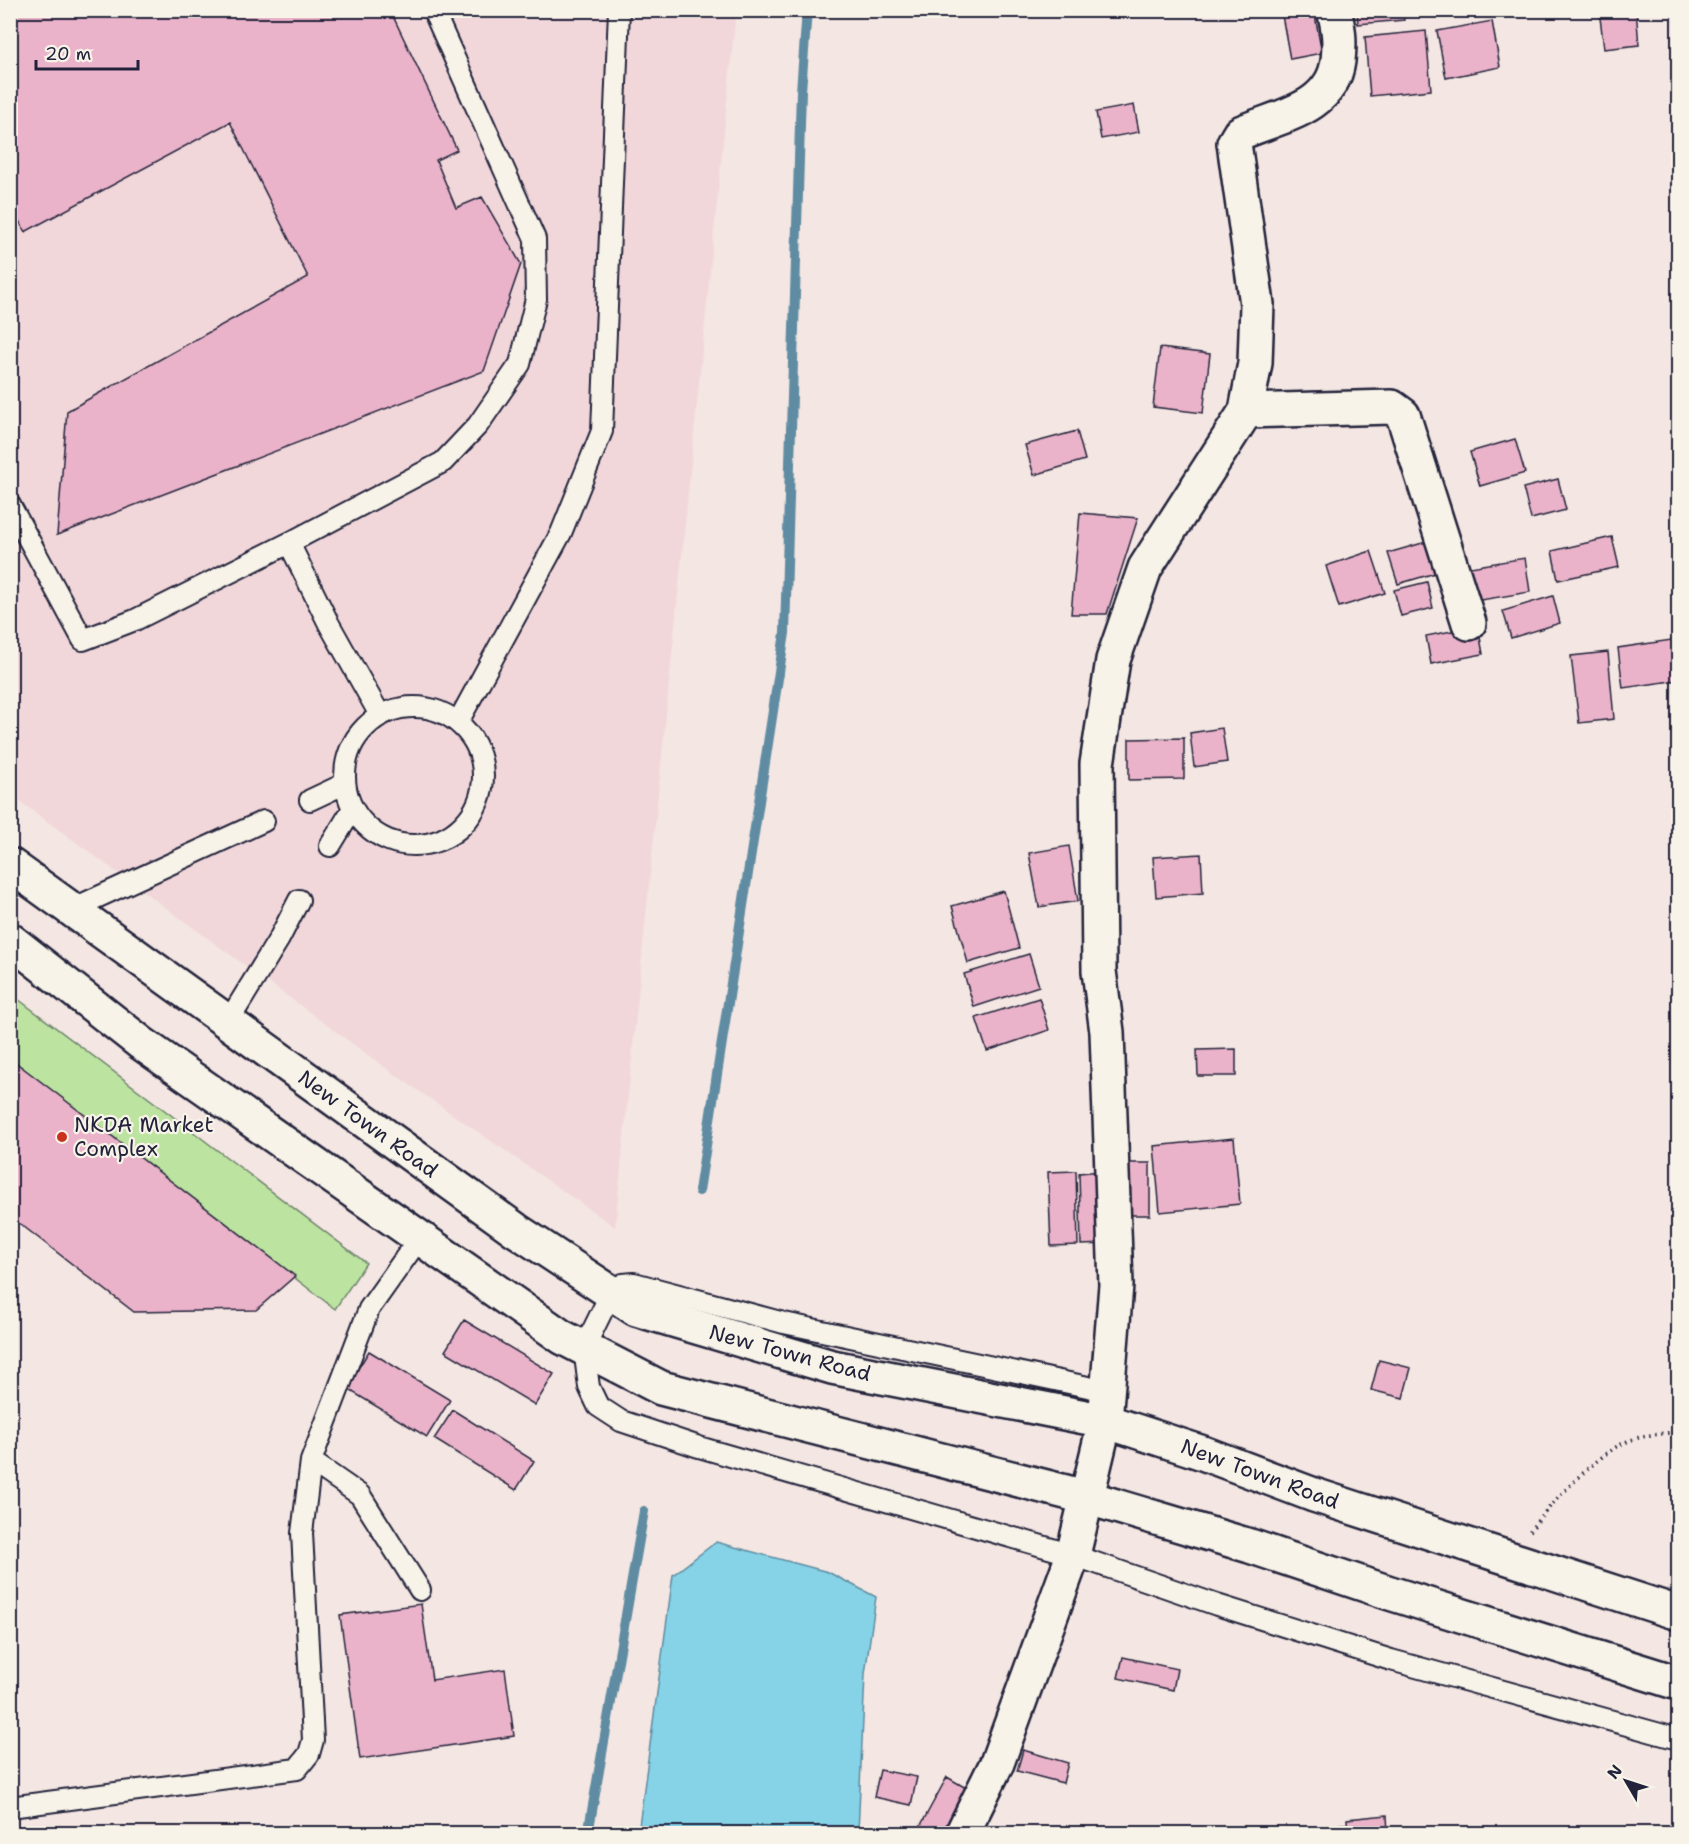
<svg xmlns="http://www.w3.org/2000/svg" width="1689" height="1844" font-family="'Shantell Sans',sans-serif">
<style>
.built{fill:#f1d7da}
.green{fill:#bce4a0;stroke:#6f836e;stroke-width:1.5}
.water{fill:#86d2e6;stroke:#5e8ca2;stroke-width:1.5}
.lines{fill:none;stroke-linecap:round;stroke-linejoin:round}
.stream{stroke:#5e8ca2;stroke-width:10}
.building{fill:#eab3c9;stroke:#22223b;stroke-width:1.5}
.lane-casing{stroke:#22223b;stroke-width:24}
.street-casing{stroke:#22223b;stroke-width:38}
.primary-casing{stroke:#22223b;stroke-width:38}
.path{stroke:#22223b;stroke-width:4;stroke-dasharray:1.5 4.5;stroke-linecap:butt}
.lane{stroke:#f7f3e8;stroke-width:20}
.street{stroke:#f7f3e8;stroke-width:33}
.primary{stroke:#f7f3e8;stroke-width:33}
.poi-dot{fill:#c8321e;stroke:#f7f3e8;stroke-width:2}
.labels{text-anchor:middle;stroke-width:4.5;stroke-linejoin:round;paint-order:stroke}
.street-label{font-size:21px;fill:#22223b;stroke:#f7f3e8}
.poi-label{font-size:21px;fill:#22223b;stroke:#f7f3e8;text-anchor:start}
</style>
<rect width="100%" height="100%" fill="#f4e6e2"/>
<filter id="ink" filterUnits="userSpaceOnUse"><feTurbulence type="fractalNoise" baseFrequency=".0167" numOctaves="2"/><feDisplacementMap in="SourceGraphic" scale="12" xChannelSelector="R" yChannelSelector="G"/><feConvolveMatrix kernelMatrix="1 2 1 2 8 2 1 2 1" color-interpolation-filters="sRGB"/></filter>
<g filter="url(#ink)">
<path class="built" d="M11 11H736L615 1227 390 1071 11 795Z"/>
<path class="green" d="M10 993 366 1263 335 1309 11 1059Z"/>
<path class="water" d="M716 1542 828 1572 876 1597 865 1674 858 1833H638L673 1575Z"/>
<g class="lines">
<path class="stream" d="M699 1191 785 633 801 91 807 10
M588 1834 644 1511"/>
</g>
<path class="building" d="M10 10H390L457 150 436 160 456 208 482 197 521 264 484 371 57 535 67 411 308 277 230 122 25 232 10 204Z
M1281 10H1314L1322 53 1290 59Z
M1357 10H1403L1404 20 1358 24Z
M1484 10H1507V11L1485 15Z
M1599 10H1636L1639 45 1604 49Z
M1492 21 1500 67 1446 78 1437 31Z
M1426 31 1431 90 1370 96 1365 37Z
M1134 105 1139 132 1101 139 1096 112Z
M1160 348 1210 354 1203 413 1153 407Z
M1077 431 1085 460 1034 475 1025 445Z
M1515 439 1525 473 1480 486 1470 452Z
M1558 479 1566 510 1531 519 1523 488Z
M1080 513 1138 518 1107 614H1071Z
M1612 537 1619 567 1558 580 1552 551Z
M1433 540 1442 571 1398 584 1388 553Z
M1371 551 1385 593 1339 607 1326 566Z
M1525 558 1530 592 1469 602 1464 568Z
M1427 582 1433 608 1401 616 1394 590Z
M1553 596 1560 623 1511 638 1503 611Z
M1478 626 1483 654 1431 664 1426 636Z
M1678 639V680L1623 688 1618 648Z
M1608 652 1614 719 1579 723 1571 656Z
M1222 728 1227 762 1194 767 1190 733Z
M1184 738V779L1129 780V739Z
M1069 846 1078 901 1039 907 1029 853Z
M1201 854 1203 893 1156 897 1153 857Z
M1004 891 1019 948 968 963 952 906Z
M1029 954 1039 986 974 1007 964 974Z
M1039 998 1049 1030 987 1051 976 1018Z
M1236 1049V1076H1198L1197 1050Z
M10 1058 295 1276 256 1310 134 1312 10 1216Z
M1234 1138 1240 1204 1160 1212 1154 1146Z
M1128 1163H1150V1215H1127Z
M1076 1171 1078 1245 1051 1246 1048 1172Z
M1102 1171 1105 1244 1081 1245 1079 1173Z
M464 1320 554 1374 535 1405 445 1351Z
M369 1351 450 1400 427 1437 346 1388Z
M1379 1360 1411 1368 1403 1398 1371 1390Z
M453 1410 534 1461 516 1490 434 1439Z
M421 1604 432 1680 505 1669 514 1736 360 1759 340 1615Z
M1123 1657 1177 1669 1173 1690 1118 1678Z
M1023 1750 1068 1763 1063 1783 1017 1771Z
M880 1770 917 1777 911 1805 874 1797Z
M947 1777 973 1792 950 1834H916Z
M1387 1815 1388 1834H1348L1347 1819Z
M1344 1824 1345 1834H1303V1828Z
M1422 1828V1834H1393L1392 1831Z"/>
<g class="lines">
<g class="lane-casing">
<path id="lane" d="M10 505 83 640 135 620 289 543
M345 776a69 69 0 1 1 138 0a69 69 0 1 1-138 0Z
M380 715 329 624 289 543 443 462 478 425 520 364 536 299 535 239 433 10
M458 722 561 533 602 431 619 10
M310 800 344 784
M330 846 352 810
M72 909 264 821
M228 1022 279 939 299 900
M1107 1391 784 1323 634 1283 623 1284 611 1293 584 1348 589 1387 598 1406 621 1421 699 1447 1073 1555 1217 1605 1391 1660 1678 1739
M311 1461 360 1495 420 1590
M10 1807 297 1769 309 1754 313 1740 302 1533 311 1461 369 1309 420 1237"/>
</g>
<g class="street-casing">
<path id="street" d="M1246 411 1392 407 1403 415 1469 623
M962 1834 997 1763 1073 1555 1105 1421 1116 1285 1107 1032 1099 971 1097 764 1113 660 1145 568 1246 411 1255 363 1257 304 1234 143 1240 133C1279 116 1332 109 1338 61 1340 42 1339 29 1334 10"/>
</g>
<g class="primary-casing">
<path id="primary" d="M10 865 516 1230 636 1309 832 1367 1105 1421 1200 1452 1314 1495 1678 1613
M10 940 141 1043 562 1337 661 1388 1089 1498 1250 1546 1390 1593 1678 1683"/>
</g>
<path class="path" d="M1530 1531C1547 1507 1594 1458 1620 1445 1638 1435 1659 1434 1678 1432"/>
<use href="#lane" class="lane"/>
<use href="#street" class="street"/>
<use href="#primary" class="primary"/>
</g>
</g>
<circle class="poi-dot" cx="62" cy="1137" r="6"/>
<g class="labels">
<g class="street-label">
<text transform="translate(368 1124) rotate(36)" y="7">New Town Road</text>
<text transform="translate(790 1353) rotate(15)" y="7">New Town Road</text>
<text transform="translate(1260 1474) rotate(20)" y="7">New Town Road</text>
</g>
<g class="poi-label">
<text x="74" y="1132">NKDA Market<tspan x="74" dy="24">Complex</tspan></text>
</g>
</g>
<rect width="1689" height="1844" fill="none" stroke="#f7f3e8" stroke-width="36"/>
<rect x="18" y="18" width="1653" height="1808" fill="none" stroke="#22223b" stroke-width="2" filter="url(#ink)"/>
<g transform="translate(1626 1781) rotate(309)" stroke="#f7f3e8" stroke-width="4.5" paint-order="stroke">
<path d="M0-4.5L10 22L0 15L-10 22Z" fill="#22223b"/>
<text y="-9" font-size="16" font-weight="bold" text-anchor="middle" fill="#22223b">N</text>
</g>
<path d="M36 60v9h102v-9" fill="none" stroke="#22223b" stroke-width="3"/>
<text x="45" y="60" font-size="18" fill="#22223b" stroke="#f7f3e8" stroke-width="4.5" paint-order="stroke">20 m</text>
</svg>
